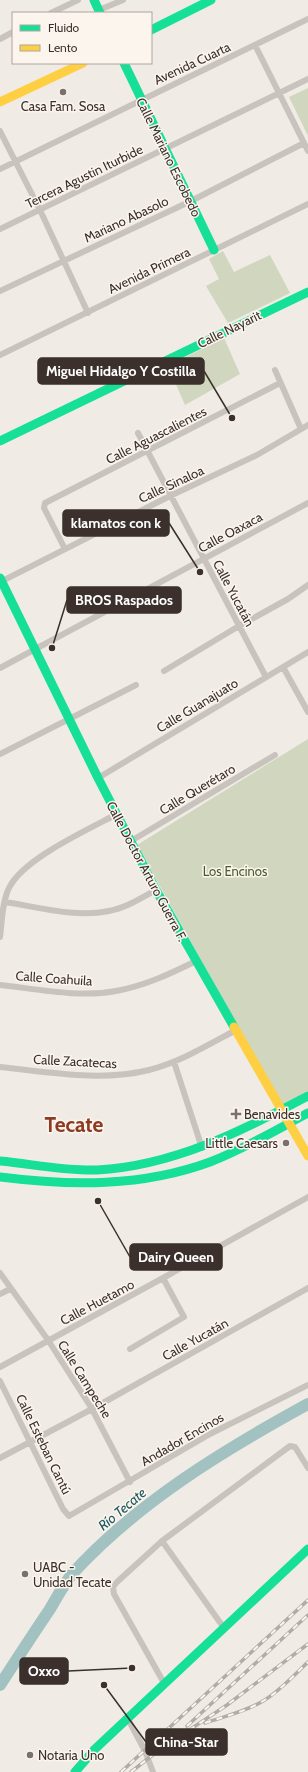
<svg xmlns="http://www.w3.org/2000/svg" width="308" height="1772" font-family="Cabin,sans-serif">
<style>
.green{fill:#d1d6bf}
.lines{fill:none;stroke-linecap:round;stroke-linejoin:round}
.river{stroke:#a1c2c1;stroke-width:12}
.street{stroke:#c9c3be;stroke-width:6}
.fast{stroke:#16e098;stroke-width:9}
.slow{stroke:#ffcf43;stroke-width:9}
.rail-casing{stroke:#b1aca8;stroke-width:3.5}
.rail{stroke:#fbf5ee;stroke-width:2;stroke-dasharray:6;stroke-linecap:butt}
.poi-dot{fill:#7a716c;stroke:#fbf5ee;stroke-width:1.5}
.labels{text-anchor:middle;stroke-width:3;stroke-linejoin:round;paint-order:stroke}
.street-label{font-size:13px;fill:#3b302b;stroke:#fbf5ee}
.poi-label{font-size:13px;fill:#3b302b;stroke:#fbf5ee;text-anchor:start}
.park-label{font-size:13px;fill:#4a5a2e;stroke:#fbf5ee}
.water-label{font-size:14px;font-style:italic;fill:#1f5a5e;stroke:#fbf5ee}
.town-label{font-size:21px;font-weight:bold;fill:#8c3b22;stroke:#fbf5ee}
.leader{fill:none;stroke:#3b302b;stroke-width:1.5}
.callout-dot{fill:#3b302b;stroke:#fbf5ee;stroke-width:1.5}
.callout{fill:#3b302b;stroke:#3b302b;stroke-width:1.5}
.callout-label{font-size:14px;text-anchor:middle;font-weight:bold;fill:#fff}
</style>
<rect width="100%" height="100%" fill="#f0ebe5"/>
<path class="green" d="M308 88V136L289 97Z
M223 251 234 272 270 255 290 293 228 323 206 286 219 279 209 259Z
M224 338 240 374 185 405 168 366Z
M308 739V1091L282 1106 137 845Z"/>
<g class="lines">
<path class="river" d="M0 1685C17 1659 33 1634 50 1609 57 1597 64 1584 73 1573 138 1502 224 1450 308 1404"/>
<path class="street" d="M99 10 123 0
M51 13 78 0
M0 39 13 32
M255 45 308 151
M0 131 40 210 88 313
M0 169 308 19
M0 229 308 79
M0 291 191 201 304 143
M0 355 308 204
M275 370 301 429
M138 433 266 677
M65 549 44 508 45 503 280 383
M0 582 170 496 257 455 308 425
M283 667 308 712
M0 668 308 503
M164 671 239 626 288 599 308 585
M0 754 136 685
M98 778 308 652
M131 841 275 755
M5 902C38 907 76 918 109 911 126 908 141 898 156 890
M0 937C2 922 2 902 9 888 23 859 87 830 117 814
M0 985C37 989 79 998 116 991 144 986 170 974 196 961
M174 1062 202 1148
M0 1067C49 1072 101 1082 149 1070 180 1062 208 1045 236 1030
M0 1273 48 1340 92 1409 130 1482
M0 1294 10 1289
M130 1349 184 1317 163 1278
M0 1367 163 1278 308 1197
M0 1381 63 1509 69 1516 210 1434 308 1385
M0 1458 92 1409 308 1288
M162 1541 224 1628
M164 1683 114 1594 113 1587 117 1582 162 1541 290 1446 295 1447 308 1468
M128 1719 145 1751 153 1772"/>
<path class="fast" d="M94 0 100 13
M151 30 211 0
M124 63 214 250
M0 441 308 292
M0 578 98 778 156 890 234 1027
M0 1161C32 1164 65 1171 97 1170 173 1166 242 1131 308 1096
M0 1177C71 1186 142 1187 210 1162 244 1149 276 1130 308 1113
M75 1772 95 1749 308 1549"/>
<path class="slow" d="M0 102 83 63
M234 1027 308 1156"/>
<g class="rail-casing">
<path id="rail" d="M205 1723C225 1716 245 1712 263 1701 280 1691 294 1675 308 1662
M187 1726 308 1615
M121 1772 308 1600
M131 1772 159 1750 227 1705 308 1644"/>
</g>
<use href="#rail" class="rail"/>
</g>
<g class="poi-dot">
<circle cx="63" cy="92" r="4"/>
<path d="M234 1108h4v4h4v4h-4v4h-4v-4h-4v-4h4z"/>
<circle cx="286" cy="1143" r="4"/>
<circle cx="25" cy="1574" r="4"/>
<circle cx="30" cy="1755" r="4"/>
</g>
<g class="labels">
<g class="street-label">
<text transform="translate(192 63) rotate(-25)" y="5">Avenida Cuarta</text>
<text transform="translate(169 157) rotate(64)" y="5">Calle Mariano Escobedo</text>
<text transform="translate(84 176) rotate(-26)" y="5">Tercera Agustin Iturbide</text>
<text transform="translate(126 219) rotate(-25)" y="5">Mariano Abasolo</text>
<text transform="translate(149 270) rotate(-26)" y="5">Avenida Primera</text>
<text transform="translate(229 329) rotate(-26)" y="5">Calle Nayarit</text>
<text transform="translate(156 435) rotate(-27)" y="5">Calle Aguascalientes</text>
<text transform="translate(171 484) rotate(-25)" y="5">Calle Sinaloa</text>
<text transform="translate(230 532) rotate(-28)" y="5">Calle Oaxaca</text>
<text transform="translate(234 593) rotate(62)" y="5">Calle Yucatán</text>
<text transform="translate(197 705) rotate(-31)" y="5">Calle Guanajuato</text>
<text transform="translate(197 789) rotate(-31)" y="5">Calle Querétaro</text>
<text transform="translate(147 871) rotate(62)" y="5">Calle Doctor Arturo Guerra F.</text>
<text transform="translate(54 978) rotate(4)" y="5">Calle Coahuila</text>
<text transform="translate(75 1061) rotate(3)" y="5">Calle Zacatecas</text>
<text transform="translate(97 1302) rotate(-28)" y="5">Calle Huetamo</text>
<text transform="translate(195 1339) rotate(-29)" y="5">Calle Yucatán</text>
<text transform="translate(85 1379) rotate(58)" y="5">Calle Campeche</text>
<text transform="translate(182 1439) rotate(-30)" y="5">Andador Encinos</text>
<text transform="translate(44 1444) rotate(64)" y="5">Calle Esteban Cantú</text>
</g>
<g class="poi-label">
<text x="63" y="111" text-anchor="middle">Casa Fam. Sosa</text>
<text x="244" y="1119">Benavides</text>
<text x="278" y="1148" text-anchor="end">Little Caesars</text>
<text x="33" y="1572">UABC -<tspan x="33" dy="15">Unidad Tecate</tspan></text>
<text x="38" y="1760">Notaria Uno</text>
</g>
<g class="park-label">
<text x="235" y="876">Los Encinos</text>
</g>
<g class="water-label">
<text transform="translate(122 1509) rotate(-40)" y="5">Río Tecate</text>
</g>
<g class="town-label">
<text x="74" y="1132">Tecate</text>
</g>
</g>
<path class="leader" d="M232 418L204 371M200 572L169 523M52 648L67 600M98 1201L130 1257M132 1668L68 1671M104 1685L146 1742"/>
<g class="callout-dot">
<circle cx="232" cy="418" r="4"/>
<circle cx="200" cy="572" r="4"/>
<circle cx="52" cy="648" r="4"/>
<circle cx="98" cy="1201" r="4"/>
<circle cx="132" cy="1668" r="4"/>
<circle cx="104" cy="1685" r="4"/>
</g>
<g class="callout">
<rect x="38" y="358" width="166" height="26" rx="4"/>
<rect x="63" y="510" width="106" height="26" rx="4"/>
<rect x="67" y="587" width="114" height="26" rx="4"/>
<rect x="130" y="1244" width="92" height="26" rx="4"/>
<rect x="20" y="1658" width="48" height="26" rx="4"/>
<rect x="146" y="1729" width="81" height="26" rx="4"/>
</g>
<g class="callout-label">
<text x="121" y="376">Miguel Hidalgo Y Costilla</text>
<text x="116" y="528">klamatos con k</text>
<text x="124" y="605">BROS Raspados</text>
<text x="176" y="1262">Dairy Queen</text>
<text x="44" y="1676">Oxxo</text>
<text x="186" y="1747">China-Star</text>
</g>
<rect x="12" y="12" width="140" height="52" fill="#fbf5ee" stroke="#aea6a0"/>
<rect x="20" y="25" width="20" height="6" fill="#16e098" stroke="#aea6a0"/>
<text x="48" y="32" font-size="12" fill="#3b302b">Fluido</text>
<rect x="20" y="45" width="20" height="6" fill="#ffcf43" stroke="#aea6a0"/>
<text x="48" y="52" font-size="12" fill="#3b302b">Lento</text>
</svg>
